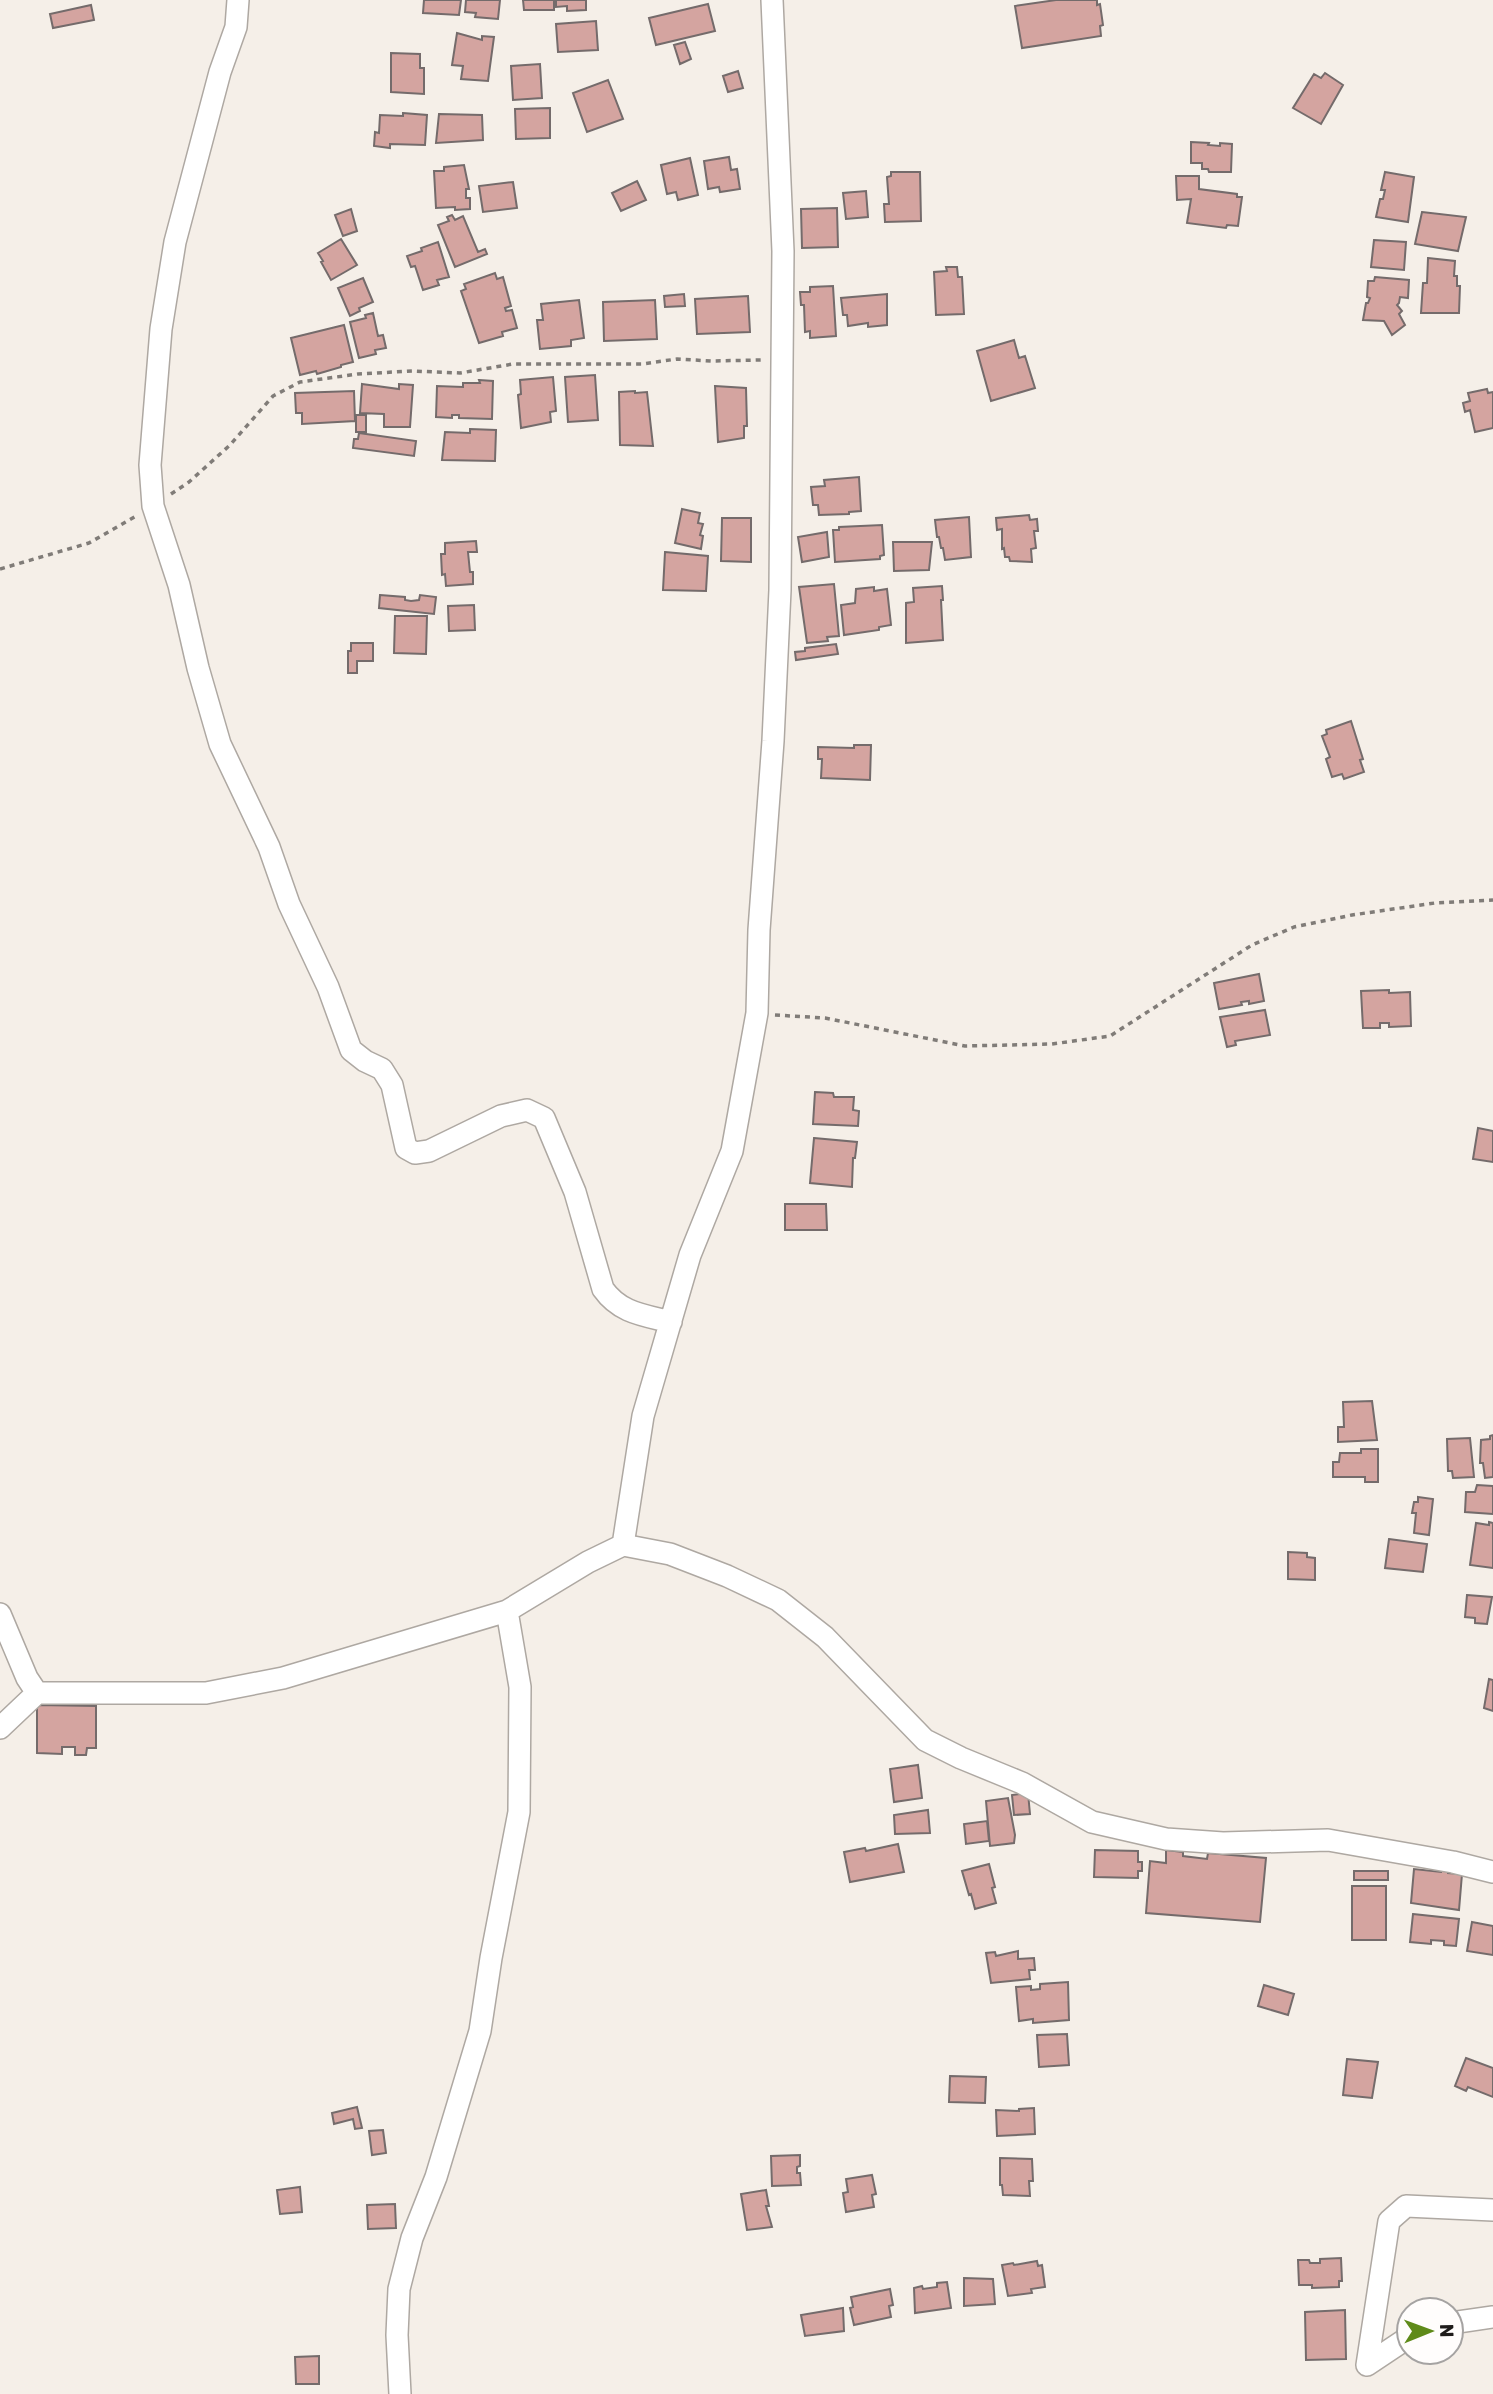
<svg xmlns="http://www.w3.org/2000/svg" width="1493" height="2394" font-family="Rubik,sans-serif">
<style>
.building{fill:#d4a4a0;stroke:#746b6b;stroke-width:2}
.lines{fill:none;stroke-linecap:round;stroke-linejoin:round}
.street-casing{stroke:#aea8a2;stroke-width:24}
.path{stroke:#807c78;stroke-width:3.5;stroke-dasharray:5 5;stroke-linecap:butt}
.street{stroke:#fff;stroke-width:21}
</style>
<rect width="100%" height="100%" fill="#f5efe8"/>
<path class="building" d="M424 0H461L459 15 423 13Z
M466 0H500L498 19 475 17 476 13 465 12Z
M523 0H554V10H524Z
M556 0H586V10L567 11V6L556 7Z
M1056 0H1097V5L1100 4 1103 25 1100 26 1101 36 1022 48 1015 6Z
M708 4 715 31 656 45 649 18Z
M91 5 94 20 53 28 50 14Z
M596 21 598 50 558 52 556 24Z
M457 33 482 40V36L494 37 488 81 461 79 463 66 452 65Z
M685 42 691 59 680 64 674 45Z
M391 53 420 54V68H424V94L391 92Z
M540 64 542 98 513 100 511 66Z
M738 71 743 88 728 92 723 76Z
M1325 73 1343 85 1321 124 1293 108 1314 74 1321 78Z
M608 80 623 119 587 132 573 93Z
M550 108V138L516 139 515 109Z
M403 113 427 115 425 145 390 144V148L374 146 375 132 379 133 380 115 403 116Z
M439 114 482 115 483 140 436 143Z
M1191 142 1209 143 1208 145 1220 146V143L1232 144 1231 172H1209L1208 169H1202V163H1191Z
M729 157 731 170 737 169 740 189 720 192 719 187 708 189 704 161Z
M690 158 698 195 678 200 676 192 667 194 661 165Z
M464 165 469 189H466V198H470V209L455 210V207L436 208 434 171H444V167Z
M891 172H920L921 221 885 222 884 204H889L887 177 891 176Z
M1385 172 1414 177 1408 222 1376 217 1380 199H1383L1385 190H1381Z
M1176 176H1199V189L1237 194V197H1242L1238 226 1227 225 1226 228 1187 223 1191 199 1177 200Z
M637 181 646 200 621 211 612 193Z
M513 182 517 208 483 212 479 186Z
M866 191 868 217 846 219 843 193Z
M837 208 838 247 802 248 801 209Z
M351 209 357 231 343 236 335 215Z
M1422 212 1466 217 1458 251 1415 244Z
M452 215 455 220 463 216 478 252 485 249 487 254 455 267 438 225 449 221 447 217Z
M341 239 357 265 331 280 321 262 323 261 318 253Z
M1374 240 1406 242 1404 270 1371 267Z
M438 242 449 277 437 280 439 285 423 290 415 266 411 267 407 256 422 251 421 248Z
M1428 258 1455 261 1454 276H1457V286H1460L1459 313H1421L1423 283H1427Z
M946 267H957L958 277H962L964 314 936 315 934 272 947 271Z
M495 273 497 279 503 277 511 306 505 308 506 311 512 310 517 328 502 332 503 336 479 343 461 291 466 289 464 284Z
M1375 277 1409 280 1408 298 1400 297 1399 303 1397 305 1402 311 1399 314 1405 325 1392 335 1384 321 1363 320 1366 303H1368L1370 298 1367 297 1368 281H1374Z
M363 278 373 302 359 308 360 311 350 316 338 288Z
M833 286 836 336 810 338V331L805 332 804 305H801L800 292H810V287Z
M684 294 685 306 665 307 664 296Z
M887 294V325L868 327V323L848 326 847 315H843L841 298Z
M748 296 750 332 697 334 695 299Z
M579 300 584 338 571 340V346L540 349 537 320H543L541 304Z
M655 300 657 339 604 341 603 302Z
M373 313 378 336 383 335 386 348 375 350 376 354 359 358 350 322 366 318 365 315Z
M344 325 353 362 341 365V367L317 374 316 371 300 375 291 338Z
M1014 340 1019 358 1025 356 1035 388 991 401 977 351Z
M595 375 598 420 568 422 565 377Z
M553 377 556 411 550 412 551 422 521 428 518 395 521 394 520 380Z
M479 380 493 381 492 419 459 418V415H452V418L436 417 437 386 463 387V383H480Z
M362 384 399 389V384L413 385 410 427H384V414L360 413Z
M715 386 746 388 747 426H744V438L718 442Z
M1487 389 1488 393 1493 392V428L1475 432 1470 410 1465 412 1463 403 1470 401 1468 393Z
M354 391 355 421 302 424V413H296L295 393Z
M635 391V393L647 392 653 446 620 445 619 392Z
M356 415H366V432H356Z
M470 429 496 430 495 461 442 460 445 432 470 433Z
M359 433 416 441 414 456 353 448 354 439H358Z
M859 477 861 511 849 512V514L819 515 818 505H813L811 487 825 486 824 480Z
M682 509 700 513 698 523 703 524 700 535 703 536 701 549 675 543Z
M1029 515 1030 520 1037 519 1038 531H1034L1036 548 1031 549 1032 562 1010 561 1009 557H1005L1004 548 1002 549V529L997 530 996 518Z
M969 517 971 557 945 560 943 548H941L939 537H937L935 520Z
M722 518H751V562L721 561Z
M882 525 884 555 880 556V559L835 562 833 530H839V527Z
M827 532 829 557 802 562 798 537Z
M476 541 477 552H468L470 572H473V584L446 586 445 574 442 575 441 554H445V543Z
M893 542H932L929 570 894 571Z
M665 552 708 556 706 591 663 590Z
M834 584 839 636 827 637 828 641 807 643 799 587Z
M942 586 943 600H941L943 640 906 643V603L914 602 913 588Z
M874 587V591L887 589 891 625 879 627V630L844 635 841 605 855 603 856 589Z
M380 595 405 597V600L411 601 419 600 420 595 436 597 434 614 379 608Z
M474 605 475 630 449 631 448 606Z
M395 616H427L426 654 394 653Z
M351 643H373V661H357V673H348V651H351Z
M836 644 838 654 796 660 795 652 805 651V648Z
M1351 721 1363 759 1360 760 1364 772 1344 779 1342 774 1332 777 1326 759 1330 757 1322 736 1327 734 1326 730Z
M854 745H871L870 780 821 778 822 759H818V747L854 748Z
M1259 974 1264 1001 1249 1004V1001L1241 1002 1242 1005 1219 1009 1214 983Z
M1389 990V993L1410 992 1411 1026 1389 1027V1023H1380V1028H1363L1361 991Z
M1265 1010 1270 1035 1235 1041 1236 1045 1227 1047 1220 1017Z
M815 1092 833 1093 834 1097H854L853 1110 859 1111 858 1126 813 1124Z
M1478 1128 1493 1131V1162L1473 1159Z
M814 1138 857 1142 855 1158H853L852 1187 810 1183Z
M785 1204H826L827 1230H785Z
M1372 1401 1377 1440 1338 1442V1427H1344L1343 1402Z
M1493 1435V1477L1485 1478 1483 1463H1480L1481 1440 1490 1439V1436Z
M1470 1438 1474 1477 1453 1478 1452 1471H1448L1447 1439Z
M1361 1449H1378V1482H1365V1477H1333V1462H1339L1340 1453H1361Z
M1477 1485 1493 1486V1514L1465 1512 1466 1492H1475Z
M1418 1497 1433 1499 1429 1535 1414 1533 1416 1513H1412L1414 1502H1418Z
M1489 1522 1493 1523V1568L1470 1565 1476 1523 1489 1525Z
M1389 1539 1427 1544 1423 1572 1385 1568Z
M1288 1552 1307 1553V1557L1315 1558V1580L1288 1579Z
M1467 1595 1492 1597 1487 1624 1475 1623V1618L1465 1617Z
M1489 1679 1493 1680V1711L1484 1708Z
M37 1705 96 1706V1748H87L86 1755H75V1747H62V1754L37 1753Z
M918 1765 922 1798 894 1802 890 1769Z
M1028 1793 1030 1814 1014 1815 1012 1795Z
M1008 1798 1015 1835 1014 1843 990 1846 986 1801Z
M928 1810 930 1833 895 1834 894 1815Z
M987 1821 989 1841 966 1844 964 1824Z
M898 1844 904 1872 850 1882 844 1852 865 1848 866 1851Z
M1095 1850 1138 1851V1862H1142V1871H1138V1878L1094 1877Z
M1166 1850 1183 1852V1856L1207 1859 1208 1853 1266 1858 1260 1922 1146 1913 1150 1861 1166 1863Z
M989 1864 995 1887 992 1888 996 1903 975 1909 971 1894 969 1895 962 1871Z
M1441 1867 1448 1868V1873L1462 1874 1459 1910 1411 1903 1414 1869 1441 1872Z
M1354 1871H1388V1880H1354Z
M1352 1886H1386V1940H1352Z
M1413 1914 1459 1919 1456 1946 1444 1945V1941L1431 1940V1944L1410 1942Z
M1472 1922 1493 1926V1955L1467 1951Z
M1018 1951V1959L1034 1958 1035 1970H1029L1030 1979 991 1983 986 1953 995 1952 996 1956Z
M1068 1982 1069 2020 1033 2023V2019L1019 2021 1016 1987 1031 1986V1990L1040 1989V1984Z
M1264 1985 1294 1994 1288 2015 1258 2006Z
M1067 2034 1069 2065 1039 2067 1037 2035Z
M1466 2058 1493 2068V2097L1468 2087 1466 2091 1455 2086Z
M1347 2059 1378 2062 1372 2098 1343 2095Z
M950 2076 986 2077 985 2103 949 2102Z
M357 2107 362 2128 355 2129 353 2119 334 2124 332 2113Z
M1034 2108 1035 2134 997 2136 996 2110 1019 2111V2109Z
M383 2130 386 2153 372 2155 369 2131Z
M800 2155V2166L797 2167V2173H800L801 2185 772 2186 771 2156Z
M1000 2158 1032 2159 1033 2181H1029L1030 2196 1003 2195 1002 2185H1000Z
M872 2175 876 2194 872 2195 874 2207 846 2212 843 2193 848 2192 846 2179Z
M300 2187 302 2212 280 2214 277 2190Z
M766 2190 769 2206H766L772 2227 747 2230 741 2194Z
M395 2204 396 2228 368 2229 367 2205Z
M1341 2258 1342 2281H1339V2287L1312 2288V2285H1299L1298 2260H1309L1310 2263H1320V2259Z
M1037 2261 1038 2266 1042 2265 1045 2287 1031 2289 1032 2293 1008 2296 1002 2265 1013 2263 1014 2265Z
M964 2278 993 2279 995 2304 964 2306Z
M947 2282 951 2308 915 2313 914 2288 922 2286 923 2289 937 2287V2283Z
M890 2289 893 2305 889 2306 891 2317 854 2325 850 2308 853 2307 851 2297Z
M843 2308 844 2331 805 2336 801 2315Z
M1345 2310 1346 2359 1306 2360 1305 2312Z
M319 2356V2384H296L295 2357Z"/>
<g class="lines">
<g class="street-casing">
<path id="street" d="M238 0 236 27 220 72 175 242 161 329 150 465 153 506 179 585 198 668 220 744 269 847 289 904 328 987 351 1050 365 1061 382 1069 392 1085 406 1148 415 1153 429 1151 501 1116 527 1110 544 1118 575 1192 603 1289C620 1313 643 1315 671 1322
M623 1545 643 1416 690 1255 732 1151 757 1013 759 930 773 741 780 590 783 251 772 0
M0 1614 27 1678 37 1693
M0 1728 37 1693H206L283 1678 507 1611 588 1562 623 1545 670 1554 727 1576 778 1600 825 1637 925 1740 961 1758 1022 1783 1092 1822 1166 1839 1223 1843 1328 1840 1453 1862 1493 1872
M1451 2323 1493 2317
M1367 2365 1389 2221 1406 2206 1493 2210
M1367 2365 1409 2337
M400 2394 397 2335 399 2289 412 2238 436 2177 480 2031 491 1958 519 1812 520 1687 507 1611"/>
</g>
<path class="path" d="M171 494 189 482 230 445 273 396 300 382 358 374 412 371 460 373 513 364H642L677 359 711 361 762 360
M0 569 89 543 138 515
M775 1015 825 1018 965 1046 1052 1044 1110 1036 1252 945 1294 927 1352 915 1435 903 1493 900"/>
<use href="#street" class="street"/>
</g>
<g transform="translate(1430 2331) rotate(89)"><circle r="33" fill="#fffdfc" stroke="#a5a3a2" stroke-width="2"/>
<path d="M0-5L12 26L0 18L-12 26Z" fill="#5f8a19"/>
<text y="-10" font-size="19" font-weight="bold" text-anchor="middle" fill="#1e1c1a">N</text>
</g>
</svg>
